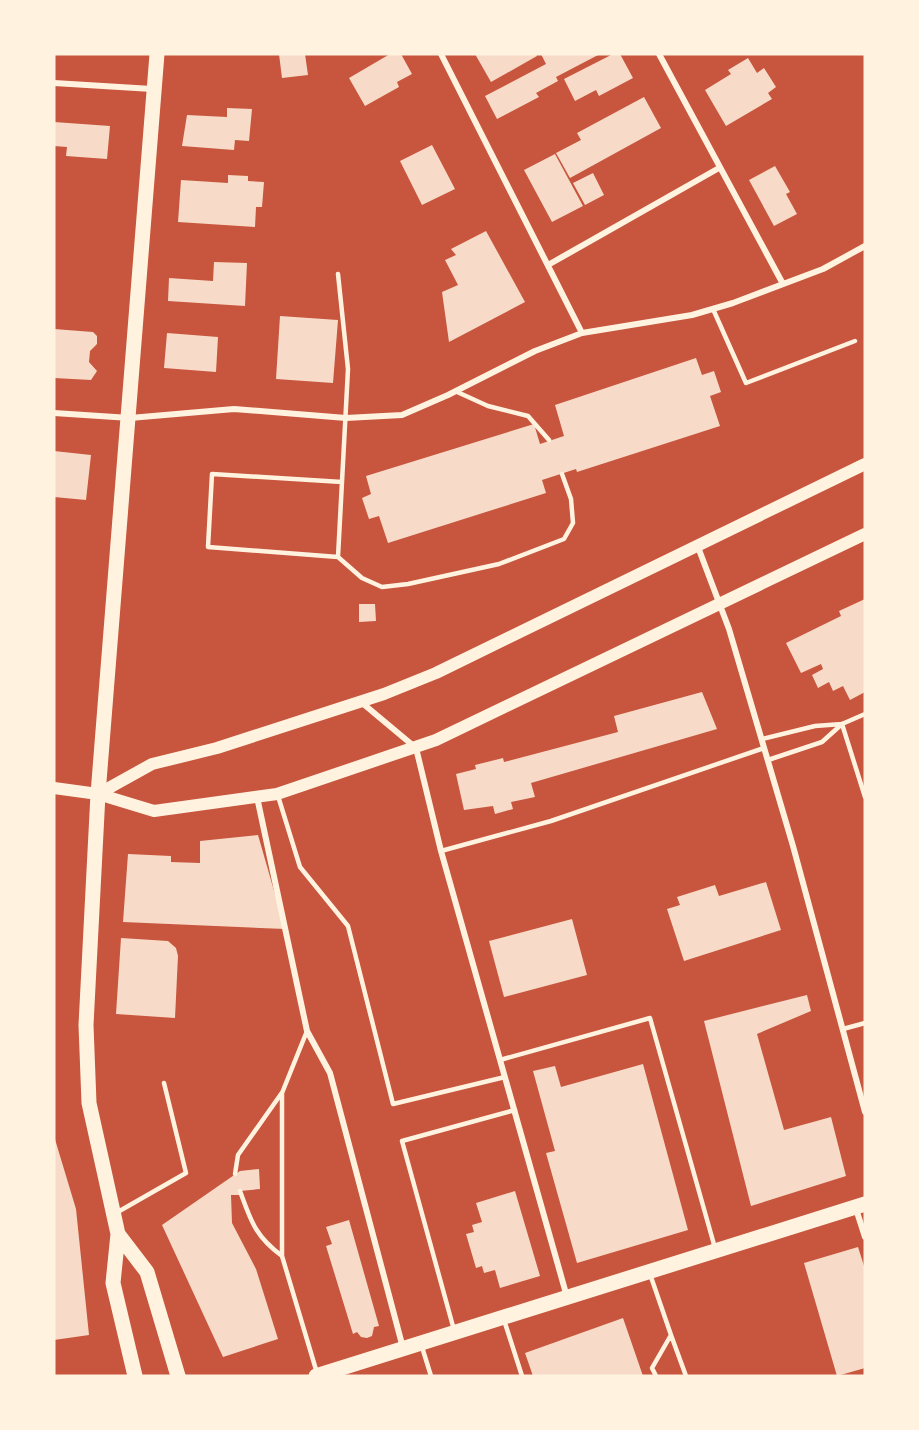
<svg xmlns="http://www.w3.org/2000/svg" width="919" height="1430" font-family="'Source Serif 4',serif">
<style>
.building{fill:#f7dbc8}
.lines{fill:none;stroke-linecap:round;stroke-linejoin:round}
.service{stroke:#fff3e0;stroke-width:4.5}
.minor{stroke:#fff3e0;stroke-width:6}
.secondary{stroke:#fff3e0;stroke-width:12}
.primary{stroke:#fff3e0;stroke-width:15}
</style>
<rect width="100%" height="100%" fill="#c8553d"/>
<path class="building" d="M279 54H305L308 75 282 78Z
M390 54H401L412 74 397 82 399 87 365 106 349 78Z
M475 54H536L537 56 491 82Z
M541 54H600L556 77 558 81 536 93 539 97 497 119 485 96 546 64Z
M613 54H620L633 78 599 96 596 90 575 101 564 79Z
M748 58 757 73 764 68 776 87 768 93 772 99 726 126 705 90 731 74 728 70Z
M644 97 661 128 570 178 556 153 581 140 577 133Z
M227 108 252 109 249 141 235 140 234 150 182 146 187 115 227 117Z
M54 122 110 126 107 159 66 156 67 147 54 146Z
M432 145 455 189 422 205 400 161Z
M555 154 583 206 552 222 524 170Z
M775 166 790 192 786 194 797 214 774 226 749 180Z
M593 173 604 195 585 205 573 183Z
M228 175 248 176V181L264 182 262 207H256L255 227 178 222 181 180 228 183Z
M486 231 525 302 449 342 442 292 458 285 445 260 456 255 451 249Z
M214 262 247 263 245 306 168 301 169 278 213 281Z
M280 316 338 320 333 383 276 379Z
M54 329 93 332 97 336V344L90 351 89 362 97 371 91 380 54 378Z
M167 333 218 337 216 372 164 368Z
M696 358 702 375 714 371 721 392 710 396 720 426 577 472 576 469 542 480 546 493 388 543 379 516 369 519 362 498 371 494 366 476 534 424 540 444 564 436 555 405Z
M54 451 91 455 86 500 54 497Z
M865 599V692L850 700 843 686 833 691 829 682 818 688 812 675 823 669 821 664 801 673 786 643 841 616 839 611Z
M359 604H375L376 621 359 622Z
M702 692 717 729 531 783 535 797 511 802 513 809 495 814 493 806 464 810 456 774 476 769 475 765 503 758 504 762 618 732 614 716Z
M258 835 285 929 123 922 128 854 171 856V862L200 863V841Z
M766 882 781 930 684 961 667 909 680 905 677 897 715 885 719 896Z
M572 919 587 975 504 997 489 941Z
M121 938 168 941 176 948 178 956 175 1018 116 1014Z
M807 995 811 1011 757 1034 784 1130 831 1117 846 1176 751 1206 704 1021Z
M643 1064 688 1230 577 1263 546 1153 555 1151 533 1071 555 1066 561 1087Z
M54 1136 76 1209 89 1335 54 1340Z
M259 1169 260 1189 240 1191 239 1195H231L232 1223 256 1269 278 1339 223 1357 162 1225 240 1171Z
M515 1191 540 1276 500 1288 495 1270 484 1273 482 1266 476 1268 466 1234 474 1232 472 1225 482 1222 476 1203Z
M349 1220 379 1326 374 1327 372 1336 367 1338 361 1337 357 1332 353 1334 326 1246 332 1244 326 1227Z
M858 1247 865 1269V1368L837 1376 804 1263Z
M623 1318 643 1376H533L525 1353Z"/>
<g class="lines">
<path class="service" d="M713 309 746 383 855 341
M455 391 488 406 528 416 549 440
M342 482 212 474 208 547 338 557 362 578 382 587 408 584 499 564 564 539 573 523 571 499 562 474
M338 557 348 369 338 274
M865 714 842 724 865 797
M762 739 815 726 842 724
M768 760 822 742 842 724
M278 796 300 867 348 926 393 1104 505 1077
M441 851 551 821 764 748
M843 1029 865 1023
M307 1031 282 1093V1256L317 1373
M500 1060 650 1018 715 1248
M235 1174 238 1155 281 1094
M240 1191C251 1221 255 1236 282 1256
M116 1213 186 1173 164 1083
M650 1274 671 1335 652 1368 656 1376
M504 1320 522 1376
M454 1330 402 1141 515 1110
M671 1335 686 1376
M422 1347 431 1376"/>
<path class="minor" d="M441 54 582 333
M659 54 783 284
M54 83 152 89
M548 265 719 168
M54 413 130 418 234 409 346 418 402 415 448 395 535 351 582 333 692 315 733 303 823 269 865 246
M698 547 729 629 793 846 865 1112
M361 702 416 748 441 851 567 1297
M257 797 307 1031 330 1073 403 1348
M856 1209 865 1237"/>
<path class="secondary" d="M54 788 98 794 154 811 277 794 436 740 865 534
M98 794 152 764 217 748 384 694 436 673 865 464"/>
<path class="primary" d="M118 1234 147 1272 178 1376
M135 1376 113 1283 118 1234 89 1103 86 1025 98 794 157 54
M316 1376 865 1204"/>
</g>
<rect width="919" height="1430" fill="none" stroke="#fff3e0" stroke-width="111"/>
</svg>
